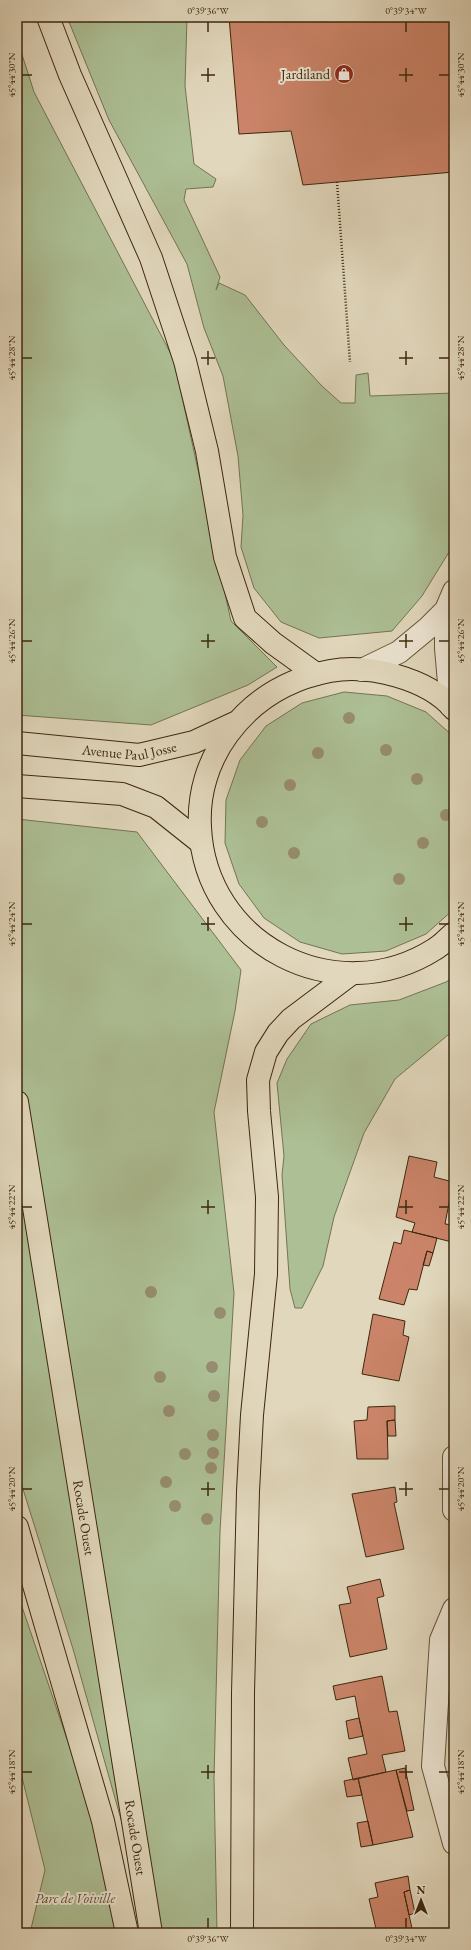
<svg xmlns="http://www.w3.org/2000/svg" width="471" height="1950" font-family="'EB Garamond',serif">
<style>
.green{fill:#adbf95;stroke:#747452}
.building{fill:#cb8469;stroke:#3c280e}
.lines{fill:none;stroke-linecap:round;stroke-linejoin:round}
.pedestrian-casing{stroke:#65543a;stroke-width:24}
.minor-casing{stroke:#65543a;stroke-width:24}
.primary-casing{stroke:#3c280e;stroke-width:24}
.path{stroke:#3c280e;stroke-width:2.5;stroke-dasharray:1 2;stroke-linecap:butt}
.pedestrian{stroke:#ece5d3;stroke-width:22}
.minor{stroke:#ece5d3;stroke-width:22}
.primary{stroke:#e1d7bc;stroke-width:22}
.tree{fill:#968c6f}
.ticks{fill:none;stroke:#3c280e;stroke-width:1.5}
.labels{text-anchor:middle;stroke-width:4;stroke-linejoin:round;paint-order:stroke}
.poi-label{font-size:14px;fill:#3c280e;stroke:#ece5d3;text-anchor:end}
.street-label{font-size:14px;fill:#3c280e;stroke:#ece5d3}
.park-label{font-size:14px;font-style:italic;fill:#584e30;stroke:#ece5d3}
.neatline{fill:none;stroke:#3c280e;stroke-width:1.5}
.ticks-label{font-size:10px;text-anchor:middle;fill:#3c280e}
</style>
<rect width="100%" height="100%" fill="#e1d7bc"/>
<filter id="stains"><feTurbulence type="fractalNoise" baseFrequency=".005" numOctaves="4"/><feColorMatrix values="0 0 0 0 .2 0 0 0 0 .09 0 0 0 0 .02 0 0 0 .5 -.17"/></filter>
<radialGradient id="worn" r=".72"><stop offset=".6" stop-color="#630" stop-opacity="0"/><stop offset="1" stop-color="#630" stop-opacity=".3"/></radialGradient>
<path class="green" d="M67 17H187L185 86 194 164 216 179 213 187 186 189 184 200 220 277 216 290 219 283 245 295 284 345 322 386 341 403H355L356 375 368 373 370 396 454 393V544L422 596 392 631 319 638 281 622 254 588 241 547 243 515 238 456 223 376 204 328 187 264 109 120Z
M17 39 34 92 174 360 231 621 277 667 248 685 151 725 17 715Z
M344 692 387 696 426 712 454 737V909L426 934 386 951 342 954 300 942 264 918 239 884 225 843 226 800 240 760 266 726 302 703Z
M17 819 137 832 241 970 235 1011 214 1112 234 1293 220 1531 214 1778 217 1933H153L73 1649 17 1470Z
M454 977V1030L395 1079 364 1133 334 1217 323 1266 302 1308H295L290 1289 282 1175 284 1156 277 1083 287 1059 311 1024 350 1005 399 1000 446 982Z
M17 1592 102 1842 116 1933H30L45 1870 17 1757Z"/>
<path class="building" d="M229 17H454V172L303 185 291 131 239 134Z
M409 1156 437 1162 434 1177 453 1182 445 1224 454 1225 452 1242 412 1232 415 1223 396 1217Z
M404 1230 437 1238 433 1253 427 1251 417 1290 409 1289 404 1305 379 1299 394 1242 401 1244Z
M427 1251 433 1253 429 1266 423 1265Z
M373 1314 405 1321 403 1335 409 1337 399 1381 362 1374Z
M395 1406V1420L387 1421 388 1459H357L354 1421 367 1420 368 1407Z
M395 1420 396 1436H388L387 1421Z
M395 1487 397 1502 394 1503 404 1549 366 1557 352 1494Z
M380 1579 384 1596 377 1598 387 1649 350 1657 339 1605 351 1603 347 1587Z
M454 1675V1705L441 1708 443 1677Z
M382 1676 389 1712 397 1711 405 1751 382 1755 386 1772 353 1780 348 1758 367 1754 359 1718 355 1696 336 1700 333 1686Z
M359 1718 363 1736 349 1739 346 1721Z
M405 1768 414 1810 407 1811 396 1770Z
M396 1770 413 1837 373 1845 358 1778Z
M358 1778 362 1795 347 1797 344 1781Z
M368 1821 373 1845 361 1847 357 1823Z
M408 1876 410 1890 404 1892 413 1933H377L369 1899 378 1897 375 1883Z
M410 1890 415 1913 409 1915 404 1892Z"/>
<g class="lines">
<g class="pedestrian-casing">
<path id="pedestrian" d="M454 1609 441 1640 433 1766 454 1843"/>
</g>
<g class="minor-casing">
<path id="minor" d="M446 610V648L451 706
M362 670 399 652 428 628 446 610 454 591
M454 1457V1510"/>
</g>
<g class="primary-casing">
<g id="primary">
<path d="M48 17 70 75 151 258 185 361 207 451 225 557 245 618 273 643 316 674"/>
<path d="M454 709C427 678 369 664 330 671 288 679 253 700 228 734 208 761 198 794 200 827 205 945 336 1012 435 949 442 945 448 938 454 933"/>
<path id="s1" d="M17 743 139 755 194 742 235 723"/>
<path d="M17 786 122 794 156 807 200 842"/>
<path id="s2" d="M17 1102 151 1933"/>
<path d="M17 1527 103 1821 127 1933"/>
<path d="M242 1933 243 1693 248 1491 252 1415 266 1274 267 1197 259 1111 258 1080 266 1052 278 1033 291 1019 351 974"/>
</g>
</g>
<path class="path" d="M337 182 350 362"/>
<use href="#pedestrian" class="pedestrian"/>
<use href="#minor" class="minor"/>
<use href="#primary" class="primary"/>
</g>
<g class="tree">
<circle cx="349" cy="718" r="6"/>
<circle cx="386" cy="750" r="6"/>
<circle cx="318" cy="753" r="6"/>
<circle cx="417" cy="779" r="6"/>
<circle cx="290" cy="785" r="6"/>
<circle cx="446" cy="815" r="6"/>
<circle cx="262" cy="822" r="6"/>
<circle cx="423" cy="843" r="6"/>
<circle cx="294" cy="853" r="6"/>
<circle cx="399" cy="879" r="6"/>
<circle cx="151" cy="1292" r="6"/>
<circle cx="220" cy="1313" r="6"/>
<circle cx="212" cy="1367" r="6"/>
<circle cx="160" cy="1377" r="6"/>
<circle cx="214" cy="1396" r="6"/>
<circle cx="169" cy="1411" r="6"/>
<circle cx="213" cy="1435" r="6"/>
<circle cx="213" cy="1453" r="6"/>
<circle cx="185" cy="1454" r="6"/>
<circle cx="211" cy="1468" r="6"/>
<circle cx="166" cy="1482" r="6"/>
<circle cx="175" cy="1506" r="6"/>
<circle cx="207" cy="1519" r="6"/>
</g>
<path class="ticks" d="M208 22V32M406 22V32M208 68V82M406 68V82M22 75H32M201 75H215M399 75H413M439 75H449M208 351V365M406 351V365M22 358H32M201 358H215M399 358H413M439 358H449M208 634V648M406 634V648M22 641H32M201 641H215M399 641H413M439 641H449M208 917V931M406 917V931M22 924H32M201 924H215M399 924H413M439 924H449M208 1200V1214M406 1200V1214M22 1207H32M201 1207H215M399 1207H413M439 1207H449M208 1482V1496M406 1482V1496M22 1489H32M201 1489H215M399 1489H413M439 1489H449M208 1765V1779M406 1765V1779M22 1772H32M201 1772H215M399 1772H413M439 1772H449M208 1918V1928M406 1918V1928"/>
<defs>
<g id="shop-disc" transform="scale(1)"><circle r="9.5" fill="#8f2418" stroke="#ece5d3"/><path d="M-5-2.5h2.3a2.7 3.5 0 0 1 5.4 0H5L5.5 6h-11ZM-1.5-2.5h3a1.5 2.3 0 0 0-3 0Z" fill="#fff"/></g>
</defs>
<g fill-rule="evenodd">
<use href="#shop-disc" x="344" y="74"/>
</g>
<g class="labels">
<g class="poi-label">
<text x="330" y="79">Jardiland</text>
</g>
<g class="street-label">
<text dy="5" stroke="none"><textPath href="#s1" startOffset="113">Avenue Paul Josse</textPath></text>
<text dy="5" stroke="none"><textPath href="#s2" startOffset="421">Rocade Ouest</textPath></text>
<text dy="5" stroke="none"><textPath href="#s2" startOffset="745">Rocade Ouest</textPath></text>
</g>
<g class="park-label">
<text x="75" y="1903">Parc de Voiville</text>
</g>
</g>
<rect width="471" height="1950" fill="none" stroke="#e1d7bc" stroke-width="44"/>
<g transform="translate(421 1900)" stroke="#ece5d3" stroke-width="3" paint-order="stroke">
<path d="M0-3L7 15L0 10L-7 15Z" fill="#3c280e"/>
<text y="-6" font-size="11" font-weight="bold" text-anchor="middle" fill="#3c280e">N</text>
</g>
<rect x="22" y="22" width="427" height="1906" class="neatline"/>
<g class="ticks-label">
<text x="208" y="14">0°39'36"W</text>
<text x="406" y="14">0°39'34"W</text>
<text transform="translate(11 75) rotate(-90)" y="4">45°44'30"N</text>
<text transform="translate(460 75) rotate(-90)" y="4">45°44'30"N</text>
<text transform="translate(11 358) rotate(-90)" y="4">45°44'28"N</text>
<text transform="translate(460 358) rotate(-90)" y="4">45°44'28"N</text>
<text transform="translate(11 641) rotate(-90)" y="4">45°44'26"N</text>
<text transform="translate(460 641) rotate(-90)" y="4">45°44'26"N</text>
<text transform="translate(11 924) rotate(-90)" y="4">45°44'24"N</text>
<text transform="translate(460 924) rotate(-90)" y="4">45°44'24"N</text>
<text transform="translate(11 1207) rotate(-90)" y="4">45°44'22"N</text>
<text transform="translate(460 1207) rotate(-90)" y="4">45°44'22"N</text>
<text transform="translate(11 1489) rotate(-90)" y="4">45°44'20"N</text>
<text transform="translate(460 1489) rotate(-90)" y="4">45°44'20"N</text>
<text transform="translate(11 1772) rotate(-90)" y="4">45°44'18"N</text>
<text transform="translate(460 1772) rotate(-90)" y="4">45°44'18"N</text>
<text x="208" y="1942">0°39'36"W</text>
<text x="406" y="1942">0°39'34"W</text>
</g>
<rect width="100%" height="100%" filter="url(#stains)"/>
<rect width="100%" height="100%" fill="url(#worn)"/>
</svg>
